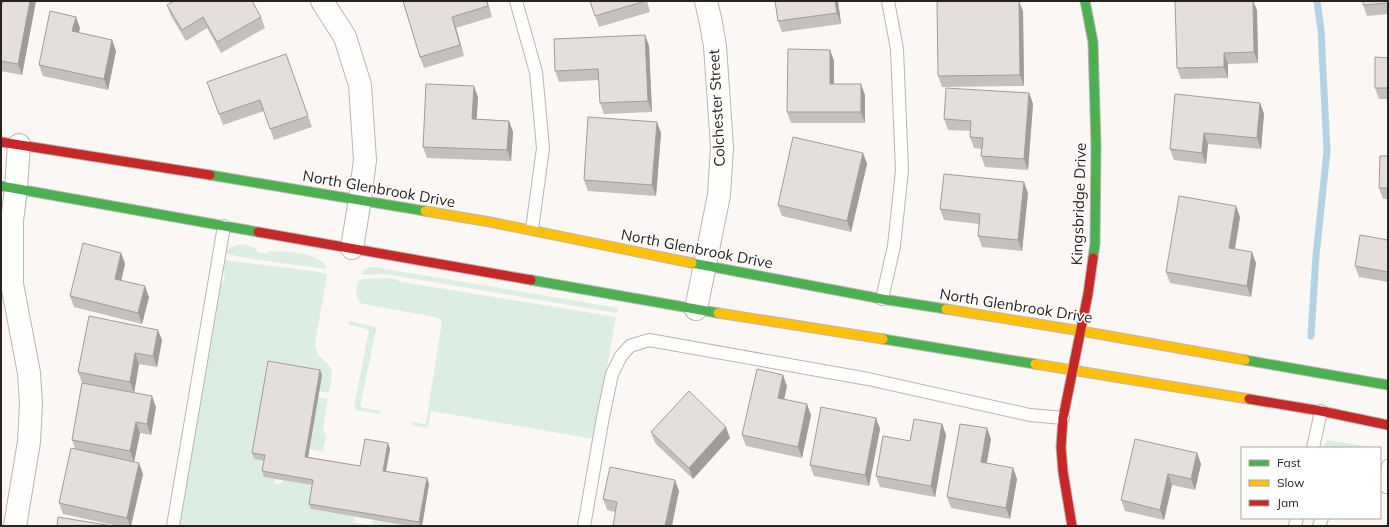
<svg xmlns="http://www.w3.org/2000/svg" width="1389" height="527" font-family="Mulish,sans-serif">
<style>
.green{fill:#dcede2}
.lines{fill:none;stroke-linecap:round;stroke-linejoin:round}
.stream{stroke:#b3d3e5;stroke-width:7}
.lane-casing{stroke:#bbb6b3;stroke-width:14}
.street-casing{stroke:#bbb6b3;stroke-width:24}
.fast-casing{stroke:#bbb6b3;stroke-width:11}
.slow-casing{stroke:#bbb6b3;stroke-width:11}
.jam-casing{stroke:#bbb6b3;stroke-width:11}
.lane{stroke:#fefefd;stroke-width:12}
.street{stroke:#fefefd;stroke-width:22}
.fast{stroke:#4caf50;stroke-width:9}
.slow{stroke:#ffc107;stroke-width:9}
.jam{stroke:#c62828;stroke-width:9}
.wall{fill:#c4c0bc}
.shaded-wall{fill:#a09c99}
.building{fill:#e4dfdb;stroke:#a09c99}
.labels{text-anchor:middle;stroke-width:3;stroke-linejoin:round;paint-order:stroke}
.street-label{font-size:15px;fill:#29221d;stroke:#fff}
</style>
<rect width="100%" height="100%" fill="#faf7f4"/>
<path class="green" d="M244 244 257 249V252L268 254 269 251 275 252 279 251C296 253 318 253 327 268L324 269 241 257 225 253C229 246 236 245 244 244Z
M223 260 313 271 324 273 327 275 315 343C317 360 324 357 330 367 334 374 330 386 329 393L319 391 267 461 275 478 274 483 281 484 283 480 315 485 311 509 354 517 353 522 372 525 373 520 408 526H178L192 451 206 358 219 284H223L225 273 221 272Z
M370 267H374L618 308 617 313 385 274 363 275 361 273 363 271Z
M390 278 402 282 616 317 594 439 431 411 428 426 426 428 412 425V422L424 424 426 422 442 322 441 319 436 317 363 304 359 302 356 292 358 281 362 279Z
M350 321 375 327 376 329 360 407 380 411 379 414 356 410 354 407 369 331 367 329 350 325 348 324Z
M318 397 328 399 323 429 326 437 323 452 309 449Z
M1327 440 1370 447V448H1322Z"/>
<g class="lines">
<path class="stream" d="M1311 336 1316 256 1327 151 1321 30 1317 1"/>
<g class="lane-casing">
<path id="lane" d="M516 1 536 72 543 148 532 229
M882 299 894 246 902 170 897 49 888 1
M1313 448 1321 411
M1388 466 1386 487H1388
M173 526 224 226
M584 526 603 417 612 374 621 356 630 346 649 340 868 379 1030 415 1063 418
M1295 526 1297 518
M1319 526 1322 518"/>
</g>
<g class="street-casing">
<path id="street" d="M322 1 345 37 360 85 365 160 360 199 352 248
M696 309 719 195 722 147 715 46 711 23 706 1
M15 526 29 442 31 404 29 373 12 284V221L16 189 19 145"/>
</g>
<g class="fast-casing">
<path id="fast" d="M1085 1 1093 42 1096 145 1095 244 1093 258
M210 175 425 211
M1 186 258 232
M692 263 882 299 946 309
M531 280 718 313
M883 339 1035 364
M1245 360 1388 385"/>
</g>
<g class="slow-casing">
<path id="slow" d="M425 211 490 222 692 263
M946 309 1081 331 1245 360
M718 313 883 339
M1035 364 1249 399"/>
</g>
<g class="jam-casing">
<path id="jam" d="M1 142 210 175
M258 232 531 280
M1249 399 1321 411 1388 425
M1072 526 1063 472 1061 447 1063 418 1088 294 1093 258"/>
</g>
<use href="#lane" class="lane"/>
<use href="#street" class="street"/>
<use href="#fast" class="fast"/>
<use href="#slow" class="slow"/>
<use href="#jam" class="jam"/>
</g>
<path class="wall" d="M3 1H36L22 75 1 71V4H2Z
M403 1H487L492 17 456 28 464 56 424 68 420 57Z
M590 1H647L650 12 599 27Z
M775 1H838L841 24 782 32 778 21Z
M1388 1V14L1367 16 1363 5Z
M167 5 261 17 265 28 221 53 207 28 186 41 171 16Z
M1257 10 1258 63 1228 64V78L1181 79 1177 68Z
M1023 11 1024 86 942 87 938 76Z
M80 28 79 33 112 40 116 51 108 90 43 76 39 65Z
M645 35 649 46 652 112 604 114 600 103 599 80 559 82 555 71Z
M830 50 834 61V84L865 95V123H791L787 112Z
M286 54 312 127 274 140 264 111 223 125 207 82Z
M1388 58V99H1379L1375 88Z
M1029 93 1033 104 1028 170 985 167 981 156 982 149 974 148 970 137 971 131 948 130 944 119Z
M478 97 476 119 509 121 513 132 511 161 427 158 423 147Z
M1260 103 1264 114 1261 149 1208 144 1206 164 1174 160 1170 149Z
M661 133 656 196 588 191 584 180Z
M863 153 867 164 851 232 782 216 778 205Z
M1388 156V199H1383L1379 188Z
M1028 193 1022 251 982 247 978 236 979 224 944 220 940 209Z
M1240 217 1235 249 1256 263 1251 297 1170 283 1166 272Z
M1388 240V282L1359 277 1355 266Z
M121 253 125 264 121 280 149 297 142 324 74 307 70 296Z
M162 340 157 367 139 364 134 393 82 383 78 372Z
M322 375 308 457 360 466 388 443 390 449 386 471 427 478 429 484 422 526H409L311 509 309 504 312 485 264 477 262 471 264 461 254 459 252 453Z
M787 386 784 399 811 415 802 458 746 446 742 435Z
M156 407 151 435 140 433 134 462 126 460 143 474 131 526H118L63 514 59 503 75 449 72 440Z
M876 418 880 429 869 486 814 476 810 465Z
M942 424 946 435 935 497 880 487 876 476 910 441Z
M651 432 730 438 693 479 655 443Z
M991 439 986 463 1013 468 1017 479 1010 519 951 508 947 497Z
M1197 453 1201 464 1195 490 1172 485 1164 520 1125 511 1121 500Z
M679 491 615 512 607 510 603 499Z"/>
<path class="shaded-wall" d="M30 1H36L22 75 18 64Z
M487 1 492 17 488 6Z
M835 1H838L841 24 837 13Z
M1019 1 1023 11 1024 86 1020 75Z
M1253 1 1257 10 1258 63 1254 52Z
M76 17 80 28 76 42 72 31Z
M452 17 456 28 464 56 460 45Z
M645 35 649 46 652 112 648 101Z
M112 40 116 51 108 90 104 79Z
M830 50 834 61V95L830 84Z
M1224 53 1228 64V78L1224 67Z
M861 84 865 95V123L861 112Z
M474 86 478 97 476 130 472 119Z
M1029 93 1033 104 1028 170 1024 159Z
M1260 103 1264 114 1261 149 1257 138Z
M509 121 513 132 511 161 507 150Z
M657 122 661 133 656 196 652 185Z
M1204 133 1208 144 1206 164 1202 153Z
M863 153 867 164 851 232 847 221Z
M1024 182 1028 193 1022 251 1018 240Z
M1236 206 1240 217 1233 259 1229 248Z
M1252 252 1256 263 1251 297 1247 286Z
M121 253 125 264 119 290 115 279Z
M145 286 149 297 142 324 138 313Z
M158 330 162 340 157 367 153 356Z
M135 353 139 364 134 393 130 382Z
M320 370 322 375 307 463 305 457Z
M783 375 787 386 782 409 778 398Z
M152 396 156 407 151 435 147 424Z
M807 404 811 415 802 458 798 447Z
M876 418 880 429 869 486 865 475Z
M136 422 140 433 134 462 130 451Z
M942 424 946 435 935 497 931 486Z
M726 427 730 438 693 479 689 468Z
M987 428 991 439 985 473 981 462Z
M388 443 390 449 385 476 383 471Z
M1197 453 1201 464 1195 490 1191 479Z
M139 463 143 474 131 526H130L127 518Z
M1013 468 1017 479 1010 519 1006 508Z
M1168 474 1172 485 1164 520 1160 510Z
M427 478 429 484 422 526H420L419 522Z
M675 480 679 491 672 526H665Z"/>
<path class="building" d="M3 1H30L18 64 1 61V4H2Z
M174 1H252L261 17 217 42 203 17 182 30 167 5Z
M403 1H487L488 6 452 17 460 45 420 57Z
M590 1H645L595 16Z
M775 1H835L837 13 778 21Z
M937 1H1019L1020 75 938 76Z
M1175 1H1253L1254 52 1224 53V67L1177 68Z
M1363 1H1388V3L1363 5Z
M50 11 76 17 72 31 112 40 104 79 39 65Z
M645 35 648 101 600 103 598 69 555 71 554 39Z
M788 49 830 50V84H861V112H787Z
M286 54 308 116 270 129 260 100 219 114 207 82Z
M1375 57 1388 58V88H1375Z
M426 84 474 86 472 119 509 121 507 150 423 147Z
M946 88 1029 93 1024 159 981 156 983 138 970 137 971 121 944 119Z
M1175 94 1260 103 1257 138 1204 133 1202 153 1170 149Z
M588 117 657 122 652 185 584 180Z
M793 137 863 153 847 221 778 205Z
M1380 156H1388V188H1379Z
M944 174 1024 182 1018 240 978 236 980 214 940 209Z
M1179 196 1236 206 1229 248 1252 252 1247 286 1166 272Z
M1360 235 1388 240V272L1355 266Z
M83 243 121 253 115 279 145 286 138 313 70 296Z
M89 316 158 330 153 356 135 353 130 382 78 372Z
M268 361 320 370 305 457 360 466 365 439 388 443 383 471 427 478 419 522 309 504 313 480 262 471 265 455 252 453Z
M757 369 783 375 778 398 807 404 798 447 742 435Z
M82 383 152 396 147 424 136 422 130 451 72 440Z
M689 391 726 427 689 468 651 432Z
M821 407 876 418 865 475 810 465Z
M914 419 942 424 931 486 876 476 883 436 910 441Z
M960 424 987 428 981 462 1013 468 1006 508 947 497Z
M1135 439 1197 453 1191 479 1168 474 1160 510 1121 500Z
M71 448 139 463 127 518 59 503Z
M610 467 675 480 665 526H613L617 502 603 499Z
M58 517 113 526H57Z"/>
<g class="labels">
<g class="street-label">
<text transform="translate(717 108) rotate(-93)" y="5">Colchester Street</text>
<text transform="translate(379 189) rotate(10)" y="5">North Glenbrook Drive</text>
<text transform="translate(1079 204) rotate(-88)" y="5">Kingsbridge Drive</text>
<text transform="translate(697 249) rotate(11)" y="5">North Glenbrook Drive</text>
<text transform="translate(1016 306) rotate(9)" y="5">North Glenbrook Drive</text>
</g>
</g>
<rect width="1389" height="527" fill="none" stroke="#29221d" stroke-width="4"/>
<rect x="1241" y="447" width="140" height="72" fill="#ffffff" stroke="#a9a7a5"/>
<rect x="1249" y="460" width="20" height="6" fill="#4caf50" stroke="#a9a7a5"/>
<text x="1277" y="467" font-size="12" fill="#29221d">Fast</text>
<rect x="1249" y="480" width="20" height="6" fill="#ffc107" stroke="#a9a7a5"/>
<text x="1277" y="487" font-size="12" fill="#29221d">Slow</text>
<rect x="1249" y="500" width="20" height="6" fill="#c62828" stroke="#a9a7a5"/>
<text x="1277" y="507" font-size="12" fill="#29221d">Jam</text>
</svg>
